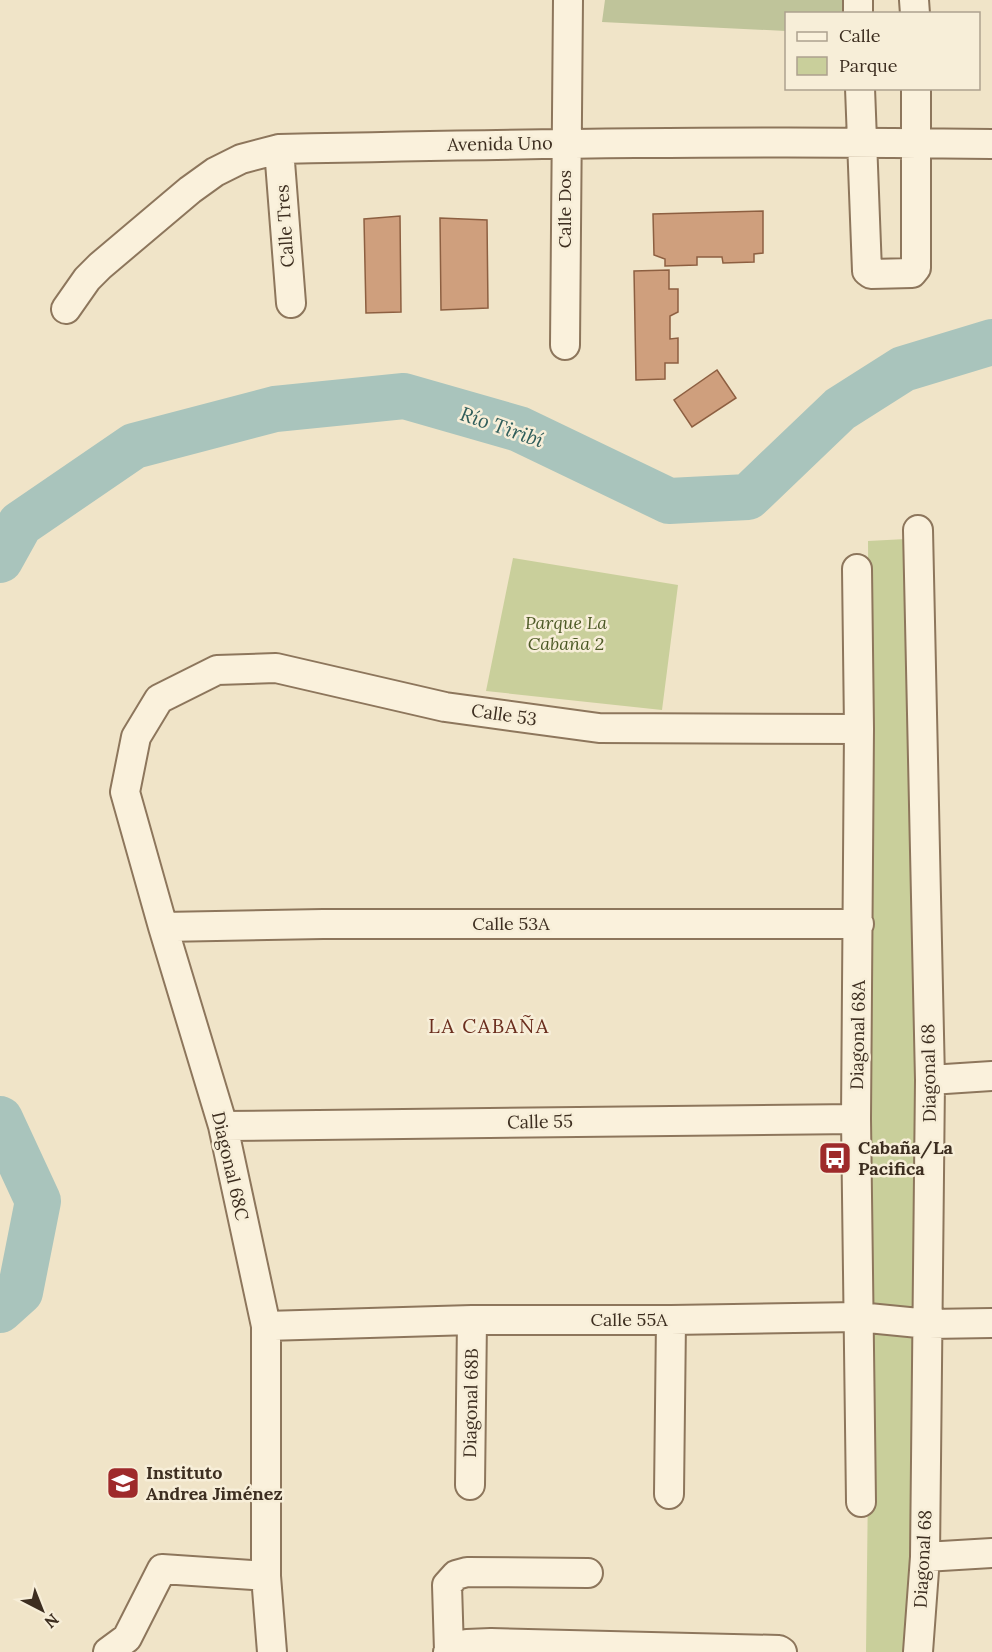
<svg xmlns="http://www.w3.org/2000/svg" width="992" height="1652" font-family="Lora,serif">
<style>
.green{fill:#c9cf9b}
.cemetery{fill:#bfc49a}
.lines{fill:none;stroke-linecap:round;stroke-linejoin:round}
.river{stroke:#a9c4bc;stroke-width:46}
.building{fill:#cf9f7d;stroke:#8d5f41;stroke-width:1.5}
.minor-casing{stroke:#8d765c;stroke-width:32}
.minor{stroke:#faf1dc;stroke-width:28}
.labels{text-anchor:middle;stroke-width:5;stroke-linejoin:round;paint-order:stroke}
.street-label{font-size:18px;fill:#3d2e20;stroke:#f7eed8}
.park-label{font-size:18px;font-style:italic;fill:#4d5a26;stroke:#f7eed8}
.poi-label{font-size:18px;font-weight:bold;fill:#3d2e20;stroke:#f7eed8;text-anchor:start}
.water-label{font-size:20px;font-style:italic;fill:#2f5d5a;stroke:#f7eed8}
.neighbourhood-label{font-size:20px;letter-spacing:1.5px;fill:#6b2e1e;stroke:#f7eed8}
</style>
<rect width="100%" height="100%" fill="#f0e4c8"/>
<path class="green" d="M906 539 917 1161 908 1652H866L872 1151 868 541Z
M513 558 678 585 662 710 486 691Z"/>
<path class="cemetery" d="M605 0H842V13L786 14V31L602 22Z"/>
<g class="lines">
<path class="river" d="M0 560 20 524 134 446 275 409 404 396 519 429 669 501 748 497 840 409 903 369 992 342
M0 1119 38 1201 20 1292 0 1310"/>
</g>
<path class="building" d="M763 211V253L754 254V262L723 263 722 257H697V265L665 266V259L654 255 653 214Z
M400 216 401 312 366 313 364 219Z
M440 218 487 220 488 308 441 310Z
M669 270V289H678V312L670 316V339L678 338V363H665V379L636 380 634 271Z
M717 370 736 398 692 427 674 400Z"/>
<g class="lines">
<g class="minor-casing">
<path id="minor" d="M858 0V14
M914 0 915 14
M860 88 867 271 871 274 912 273 916 268V88
M279 149 291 303
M66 309 87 279 100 266 190 190 215 172 241 159 279 149C517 144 754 140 992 144
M565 345 568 0
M918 530 930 1080 925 1557 918 1652
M857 569 859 729 856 1119 861 1502
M163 927 323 924H859
M930 1080 992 1076
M223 1126 856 1119
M266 1326 472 1320H671L858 1317 929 1324 992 1323
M470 1485 472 1320
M669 1494 671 1320
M925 1557 992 1553
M449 1651 447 1585 456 1575 467 1572 588 1573
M108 1652 127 1638 162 1569 266 1576
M272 1652 266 1576V1326L223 1126 163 927 125 792 136 737 159 699 217 670 276 668 445 707 599 728 859 729
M448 1652 467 1644 491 1643 779 1650 782 1652"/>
</g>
<use href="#minor" class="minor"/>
</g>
<defs>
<g id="bus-square" transform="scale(1.725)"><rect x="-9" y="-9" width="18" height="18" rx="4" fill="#9e2a2b" stroke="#f7eed8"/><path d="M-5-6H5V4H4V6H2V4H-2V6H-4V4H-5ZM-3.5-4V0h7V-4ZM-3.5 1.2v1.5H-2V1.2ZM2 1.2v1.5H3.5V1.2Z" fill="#fff"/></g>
<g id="school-square" transform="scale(1.725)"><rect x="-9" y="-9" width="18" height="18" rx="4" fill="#9e2a2b" stroke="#f7eed8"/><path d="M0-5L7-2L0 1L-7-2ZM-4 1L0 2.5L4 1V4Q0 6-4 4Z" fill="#fff"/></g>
</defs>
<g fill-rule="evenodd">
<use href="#bus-square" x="835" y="1158"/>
<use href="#school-square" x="123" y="1483"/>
</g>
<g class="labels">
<g class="street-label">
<text transform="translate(500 144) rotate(-1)" y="6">Avenida Uno</text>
<text transform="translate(565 209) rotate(-90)" y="6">Calle Dos</text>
<text transform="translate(285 226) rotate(-94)" y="6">Calle Tres</text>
<text transform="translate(504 715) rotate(8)" y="6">Calle 53</text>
<text x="511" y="930">Calle 53A</text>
<text transform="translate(858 1035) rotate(-89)" y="6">Diagonal 68A</text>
<text transform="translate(929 1073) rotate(-91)" y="6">Diagonal 68</text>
<text transform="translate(540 1122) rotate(-1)" y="6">Calle 55</text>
<text transform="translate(230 1166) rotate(77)" y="6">Diagonal 68C</text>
<text x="629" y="1326">Calle 55A</text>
<text transform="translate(471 1403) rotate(-89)" y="6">Diagonal 68B</text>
<text transform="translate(923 1559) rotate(-87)" y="6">Diagonal 68</text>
</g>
<g class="park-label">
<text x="566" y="629">Parque La<tspan x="566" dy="21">Cabaña 2</tspan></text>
</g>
<g class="poi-label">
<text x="858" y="1154">Cabaña/La<tspan x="858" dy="21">Pacifica</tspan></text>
<text x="146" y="1479">Instituto<tspan x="146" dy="21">Andrea Jiménez</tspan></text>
</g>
<g class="water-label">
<text transform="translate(502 427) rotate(19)" y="7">Río Tiribí</text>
</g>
<g class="neighbourhood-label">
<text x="489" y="1033">LA CABAÑA</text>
</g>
</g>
<rect x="785" y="12" width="195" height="78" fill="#f7eed8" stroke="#ada18e" stroke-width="1.5"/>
<rect x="797" y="32" width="30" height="9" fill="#faf1dc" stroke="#ada18e" stroke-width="1.5"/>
<text x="839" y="42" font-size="18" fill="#3d2e20">Calle</text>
<rect x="797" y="57" width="30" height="18" fill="#c9cf9b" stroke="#ada18e" stroke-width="1.5"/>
<text x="839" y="72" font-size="18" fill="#3d2e20">Parque</text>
<g transform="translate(42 1610) rotate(138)" stroke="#f7eed8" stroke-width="4.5" paint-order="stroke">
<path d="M0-4.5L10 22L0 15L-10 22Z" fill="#3d2e20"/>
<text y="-9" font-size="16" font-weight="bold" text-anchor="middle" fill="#3d2e20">N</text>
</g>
</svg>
